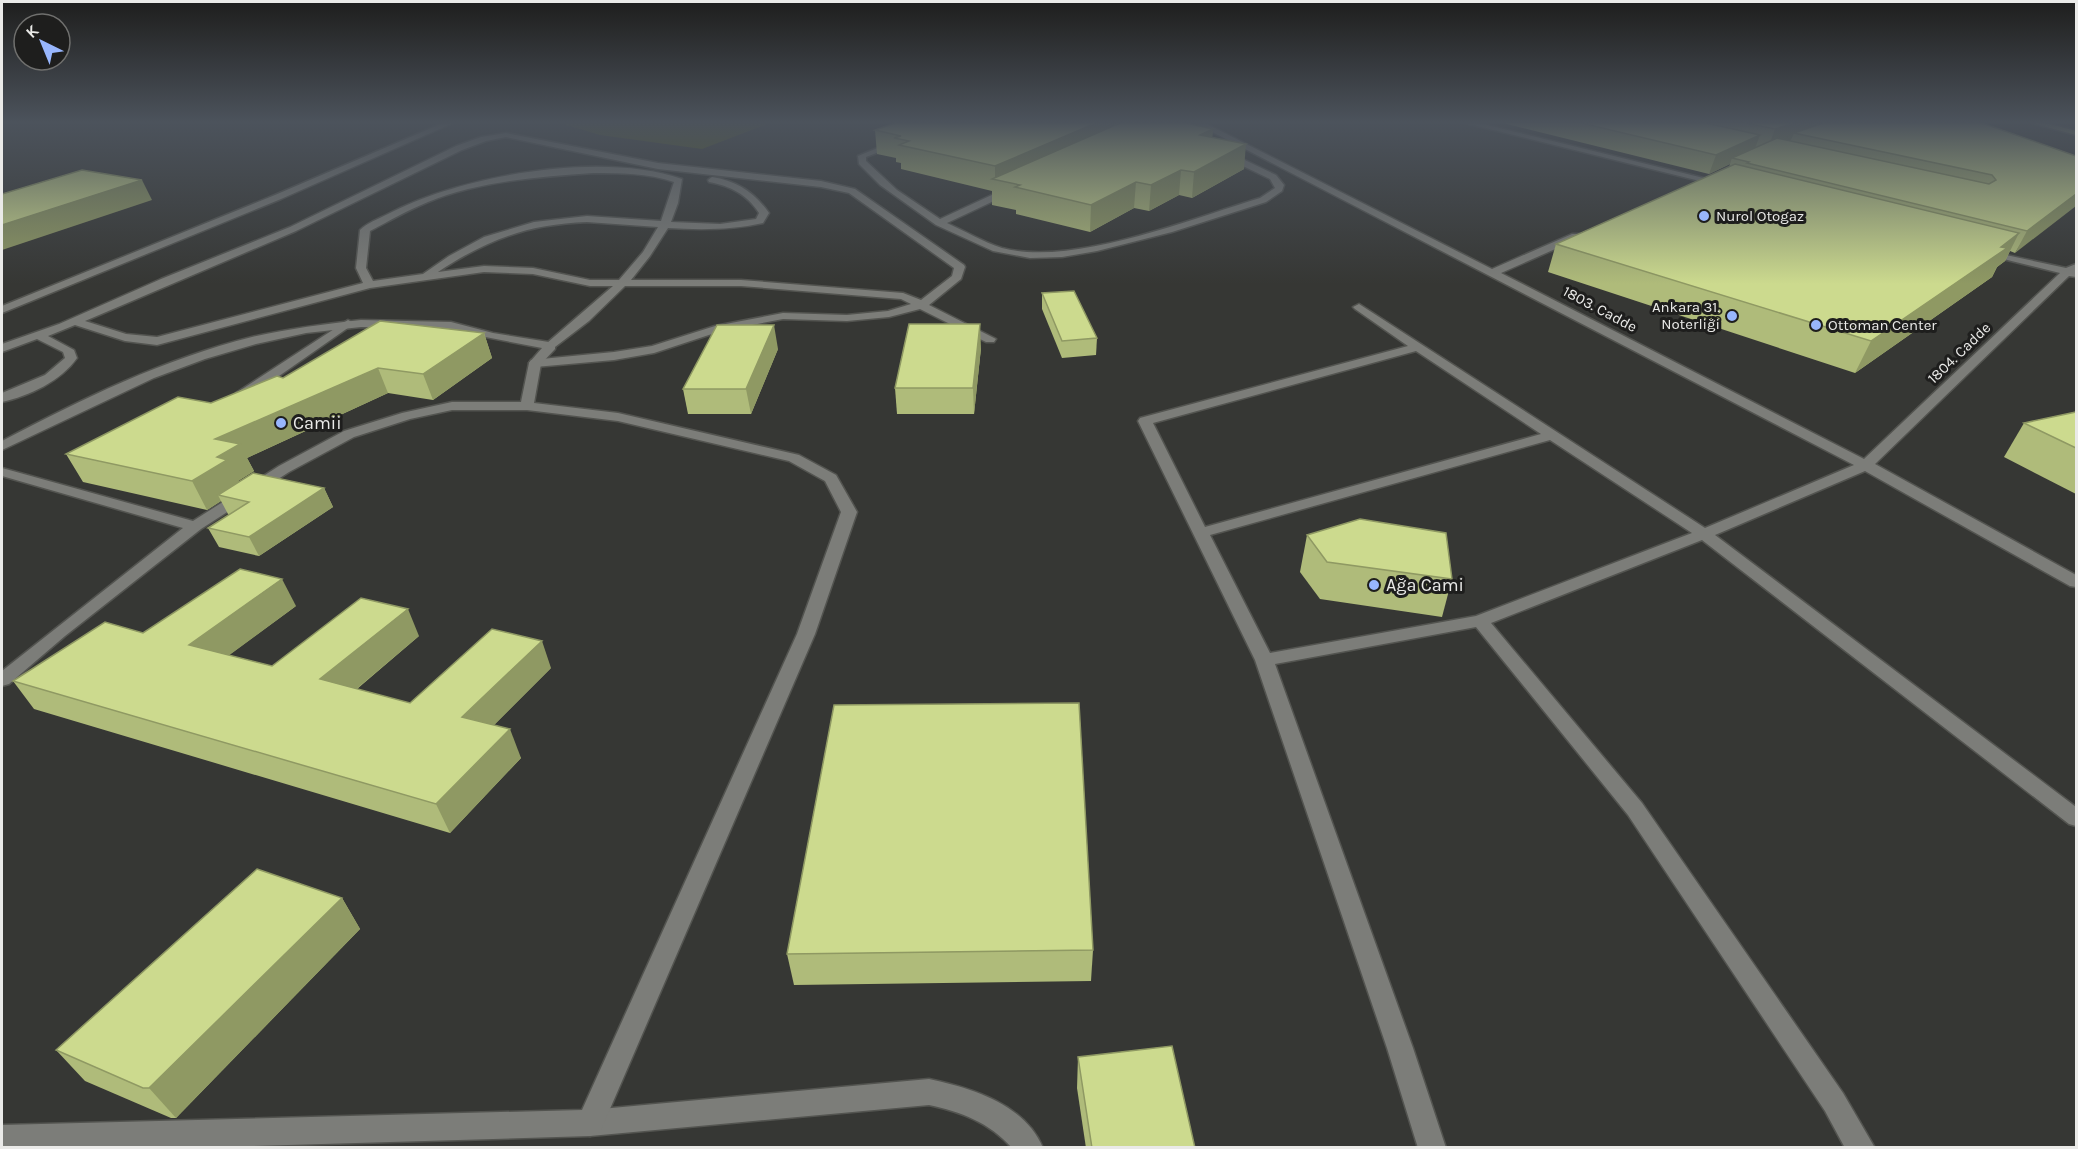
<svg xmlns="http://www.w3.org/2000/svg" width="2078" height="1149" font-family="Karla,sans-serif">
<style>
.green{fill:#565e1d}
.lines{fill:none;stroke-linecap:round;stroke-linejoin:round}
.service-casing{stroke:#535450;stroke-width:3}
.minor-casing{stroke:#535450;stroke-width:3}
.primary-casing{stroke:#535450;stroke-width:3}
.service{fill:#7c7d79;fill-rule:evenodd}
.minor{fill:#7c7d79;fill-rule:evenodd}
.primary{fill:#8f966a;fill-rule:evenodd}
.wall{fill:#afbb7a}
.shaded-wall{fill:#8f9963}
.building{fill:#ccda8e;stroke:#8f9963;stroke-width:1.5}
.poi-dot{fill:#98b6fd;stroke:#1e1e1d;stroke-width:2}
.labels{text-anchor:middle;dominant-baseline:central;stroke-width:6;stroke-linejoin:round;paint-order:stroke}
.far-poi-label{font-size:15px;fill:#eaeae8;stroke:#1e1e1d;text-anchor:start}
.far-street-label{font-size:15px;fill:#eaeae8;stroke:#1e1e1d}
.poi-label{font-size:18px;fill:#eaeae8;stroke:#1e1e1d;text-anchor:start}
</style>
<rect width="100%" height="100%" fill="#363734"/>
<path class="green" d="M560 123H770L702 149 600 135Z"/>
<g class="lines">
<defs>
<g id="service">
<path d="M506 133 658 163 821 181 855 189 964 265 965 267 961 279 929 305 996 339 994 342H986L920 309 889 317 847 321 783 319 721 331 654 353 614 360 535 367 529 363 531 360 614 352 652 346 715 326 783 313 847 315 888 311 911 304 901 299 741 286H625L589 321 551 350 545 346 547 343 613 286H590L533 274 484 272 370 288 157 345 125 341 75 325 48 336 74 350 77 358C61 381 29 396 2 402V393L45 375 65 358 63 352 37 339 2 352V344L59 324 161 279 290 227 456 146 481 137ZM506 137 658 169 821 187 849 193 954 268 952 276 921 300 903 293 741 280H631L650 256 668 228C700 230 732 230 763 223L769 213C754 192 737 181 712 177L708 180 709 182C730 186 747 194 759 213L756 219 720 224 671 222 678 203 682 179C602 151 462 175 388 214 378 219 367 223 360 230L356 268 363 283 157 337 126 334 85 321 296 231 462 150 486 141ZM593 173C621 173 647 173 674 182L661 221 587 216 534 222 484 237 449 256 423 274 373 281 366 268 370 231C389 221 408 210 428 202 479 181 538 177 593 173ZM587 222 658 227 643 252 619 280H590L533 268 484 266 438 272C486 240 528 224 587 222Z"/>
<path d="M897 140 901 142 900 144 866 157V161L897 190 940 219 1009 187H1015V191L947 223C965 231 983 242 1002 248 1072 267 1190 219 1260 198L1275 188 1270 179 1222 156V152H1228L1276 175 1284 185 1282 191 1266 202 1172 232 1097 251 1062 257 1030 258 993 251 936 225 880 185 859 164 858 156Z"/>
<path d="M348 320 354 323 352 325 246 399H236L234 396 236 393Z"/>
<path d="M929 1079C971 1088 1025 1104 1043 1148H1012C989 1122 961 1112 929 1105L590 1136 580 1132 576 1123 580 1114 590 1110Z"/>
</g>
<g id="minor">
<path d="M443 123H453L281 199 2 313V306L275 195Z"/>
<path d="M1195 123H1205L1492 269 1572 234H1580V238L1501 273 1864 459 2060 273 1983 254V250L2066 268 2076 264V277L2069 276 1875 464 2076 575V587L2070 586 1865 471 1715 535 2076 807V826L2069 824 1702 540 1491 623 1642 803 1843 1093 1875 1148H1845L1825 1111 1628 815 1476 627 1275 664 1413 1048 1446 1148H1418L1387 1048 1255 660 1138 421 1140 418 1408 346 1355 309 1353 307 1359 304 1705 528 1854 465ZM1416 351 1541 434 1205 527 1153 423ZM1550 440 1692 533 1476 616 1270 653 1210 535Z"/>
<path d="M1465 123H1479L1728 184 1724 187Z"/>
<path d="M361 320 451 322 493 333 555 343V349L541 364 534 403 618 413 799 455 836 475 857 512 815 634 600 1132 590 1136 189 1148H2V1125L582 1110 797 634 841 512 825 481 789 461 618 421 527 410H452L410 419 354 437 289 472 201 529 65 636 9 684 2 686V671L183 528 2 476V468L193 521 279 466 344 431 402 413 452 402H521L529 363 542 348 439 328 361 327 306 333 256 344 205 359 154 378 2 450V441C82 399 164 359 252 337 288 329 324 324 361 320Z"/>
</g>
<path id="primary" d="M2032 123H2045L2076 131V135Z"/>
</defs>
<use href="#service" class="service-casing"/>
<use href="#minor" class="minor-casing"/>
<use href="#primary" class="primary-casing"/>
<use href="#service" class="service"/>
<use href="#minor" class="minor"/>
<use href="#primary" class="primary"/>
</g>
<g class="wall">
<path d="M1503 123H1982L2076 156 2015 253 2010 251 2005 261 1997 267 1992 277 1855 373 1548 272 1556 244 1729 167 1730 164 1709 174Z"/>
<path d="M1213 129 1212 137 1244 169 1192 198 1179 195 1149 211 1134 208 1090 232 1016 214V210L992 205V191L901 169V163L896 162V158L877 154 875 130Z"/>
<path d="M1042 293 1097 338 1096 355 1062 358 1042 309Z"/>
<path d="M484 333 492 358 433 400 388 393 247 458 254 471 238 481 239 482 324 488 333 507 259 556 219 547 208 528 229 515 228 514 221 501 207 510 83 482 66 454 211 403Z"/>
<path d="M981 348 974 414H897L895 388Z"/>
<path d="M778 349 751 414H688L683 389Z"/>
<path d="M2076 412V494L2004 457 2024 423Z"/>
<path d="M1307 535 1452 579 1442 617 1320 599 1300 572Z"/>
<path d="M296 606 229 655 272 666 419 636 357 689 410 703 551 668 494 725 521 758 450 833 34 709 13 681 143 633Z"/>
<path d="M342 898 360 929 176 1118H171L85 1081 56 1050Z"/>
<path d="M1093 950 1091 981 794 985 787 954Z"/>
<path d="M1078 1057 1195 1148H1086L1077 1088Z"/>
</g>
<g class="shaded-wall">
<path d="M1096 123H1135L995 180V166Z"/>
<path d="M1794 123H1824L1794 133 1791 140 1768 148 1775 129Z"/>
<path d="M1213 129 1211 152 1200 135Z"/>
<path d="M1760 135 1753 154 1732 158 1730 164 1709 174 1716 155Z"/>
<path d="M1246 144 1244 169 1192 198 1194 172Z"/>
<path d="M1181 170 1179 195 1149 211 1151 185Z"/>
<path d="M142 180 152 200 2 250V225Z"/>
<path d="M1136 182 1134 208 1090 232 1091 205Z"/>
<path d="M2076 194V206L2015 253 2027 231Z"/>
<path d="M2019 233 2005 261 1997 267 1992 277 1855 373 1871 341Z"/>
<path d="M980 324 981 348 974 414 973 388Z"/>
<path d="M774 325 778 349 751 414 746 389Z"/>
<path d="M484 333 492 358 433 400 423 374Z"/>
<path d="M378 368 388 393 247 458 254 471 238 481 241 488 218 495 221 501 207 510 192 481 217 457 215 439Z"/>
<path d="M324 488 333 507 259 556 249 537Z"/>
<path d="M282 579 296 606 205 673 189 645Z"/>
<path d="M408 609 419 636 335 707 320 679Z"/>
<path d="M542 641 551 668 474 745 462 717Z"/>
<path d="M510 729 521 758 450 833 436 804Z"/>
<path d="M342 898 360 929 176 1118 149 1088Z"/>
</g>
<g class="building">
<path d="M895 123H1096L995 166 899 145 909 141 894 138 901 136 875 130Z"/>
<path d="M1120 123H1186L1213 129 1200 135 1246 144 1194 172 1181 170 1151 185 1136 182 1091 205 1015 187 1020 185 992 179Z"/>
<path d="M1581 123H1706L1760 135 1716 155Z"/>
<path d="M1745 123H1794L1775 129Z"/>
<path d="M1823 123H1982L2076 156V194L2027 231 1747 163 1749 162 1732 158 1777 138 1989 184 1996 180 1992 175 1794 133Z"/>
<path d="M1735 164 2019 233 2001 247 2007 248 1871 341 1556 244Z"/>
<path d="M82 170 142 180 2 225V194Z"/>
<path d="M1074 291 1097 338 1062 341 1042 293Z"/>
<path d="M380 321 484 333 423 374 378 368 215 439 240 444 217 457 227 460 192 481 66 454 178 397 211 403 277 376 283 378Z"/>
<path d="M909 324H980L973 388H895Z"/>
<path d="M717 325H774L746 389H683Z"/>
<path d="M2076 412V448L2024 423Z"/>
<path d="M253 473 324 488 249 537 208 528 249 502 218 495Z"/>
<path d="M1360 519 1446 533 1452 579 1327 562 1307 535Z"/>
<path d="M240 569 282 579 189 645 272 666 361 598 408 609 320 679 410 703 492 629 542 641 462 717 510 729 436 804 13 681 105 622 143 633Z"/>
<path d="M1079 703 1093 950 787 954 834 705Z"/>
<path d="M257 869 342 898 149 1088H143L56 1050Z"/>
<path d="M1172 1046 1195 1148H1092L1078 1057Z"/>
</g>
<linearGradient id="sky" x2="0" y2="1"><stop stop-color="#1e1e1d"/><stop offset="0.43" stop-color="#4c535c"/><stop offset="1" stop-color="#4c535c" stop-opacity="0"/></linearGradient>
<rect width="2078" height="284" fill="url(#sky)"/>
<g class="poi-dot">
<circle cx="1704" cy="216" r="6"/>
<circle cx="1732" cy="316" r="6"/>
<circle cx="1816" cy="325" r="6"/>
<circle cx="281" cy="423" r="6"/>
<circle cx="1374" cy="585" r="6"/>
</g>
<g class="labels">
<g class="far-poi-label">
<text x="1716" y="216">Nurol Otogaz</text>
<text x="1720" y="307" text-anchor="end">Ankara 31.<tspan x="1720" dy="17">Noterliği</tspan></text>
<text x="1828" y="325">Ottoman Center</text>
</g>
<g class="far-street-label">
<text transform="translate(1600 309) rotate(28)">1803. Cadde</text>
<text transform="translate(1959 353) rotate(-44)">1804. Cadde</text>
</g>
<g class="poi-label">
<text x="293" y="423">Camii</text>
<text x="1386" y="585">Ağa Cami</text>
</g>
</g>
<rect width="2078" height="1149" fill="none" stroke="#eaeae8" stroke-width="6"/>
<g transform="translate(42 42) rotate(317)"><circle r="28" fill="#1e1e1d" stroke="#70706e" stroke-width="1.5"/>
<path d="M0-4.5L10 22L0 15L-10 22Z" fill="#98b6fd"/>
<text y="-9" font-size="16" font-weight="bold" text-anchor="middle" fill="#eaeae8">K</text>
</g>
</svg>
